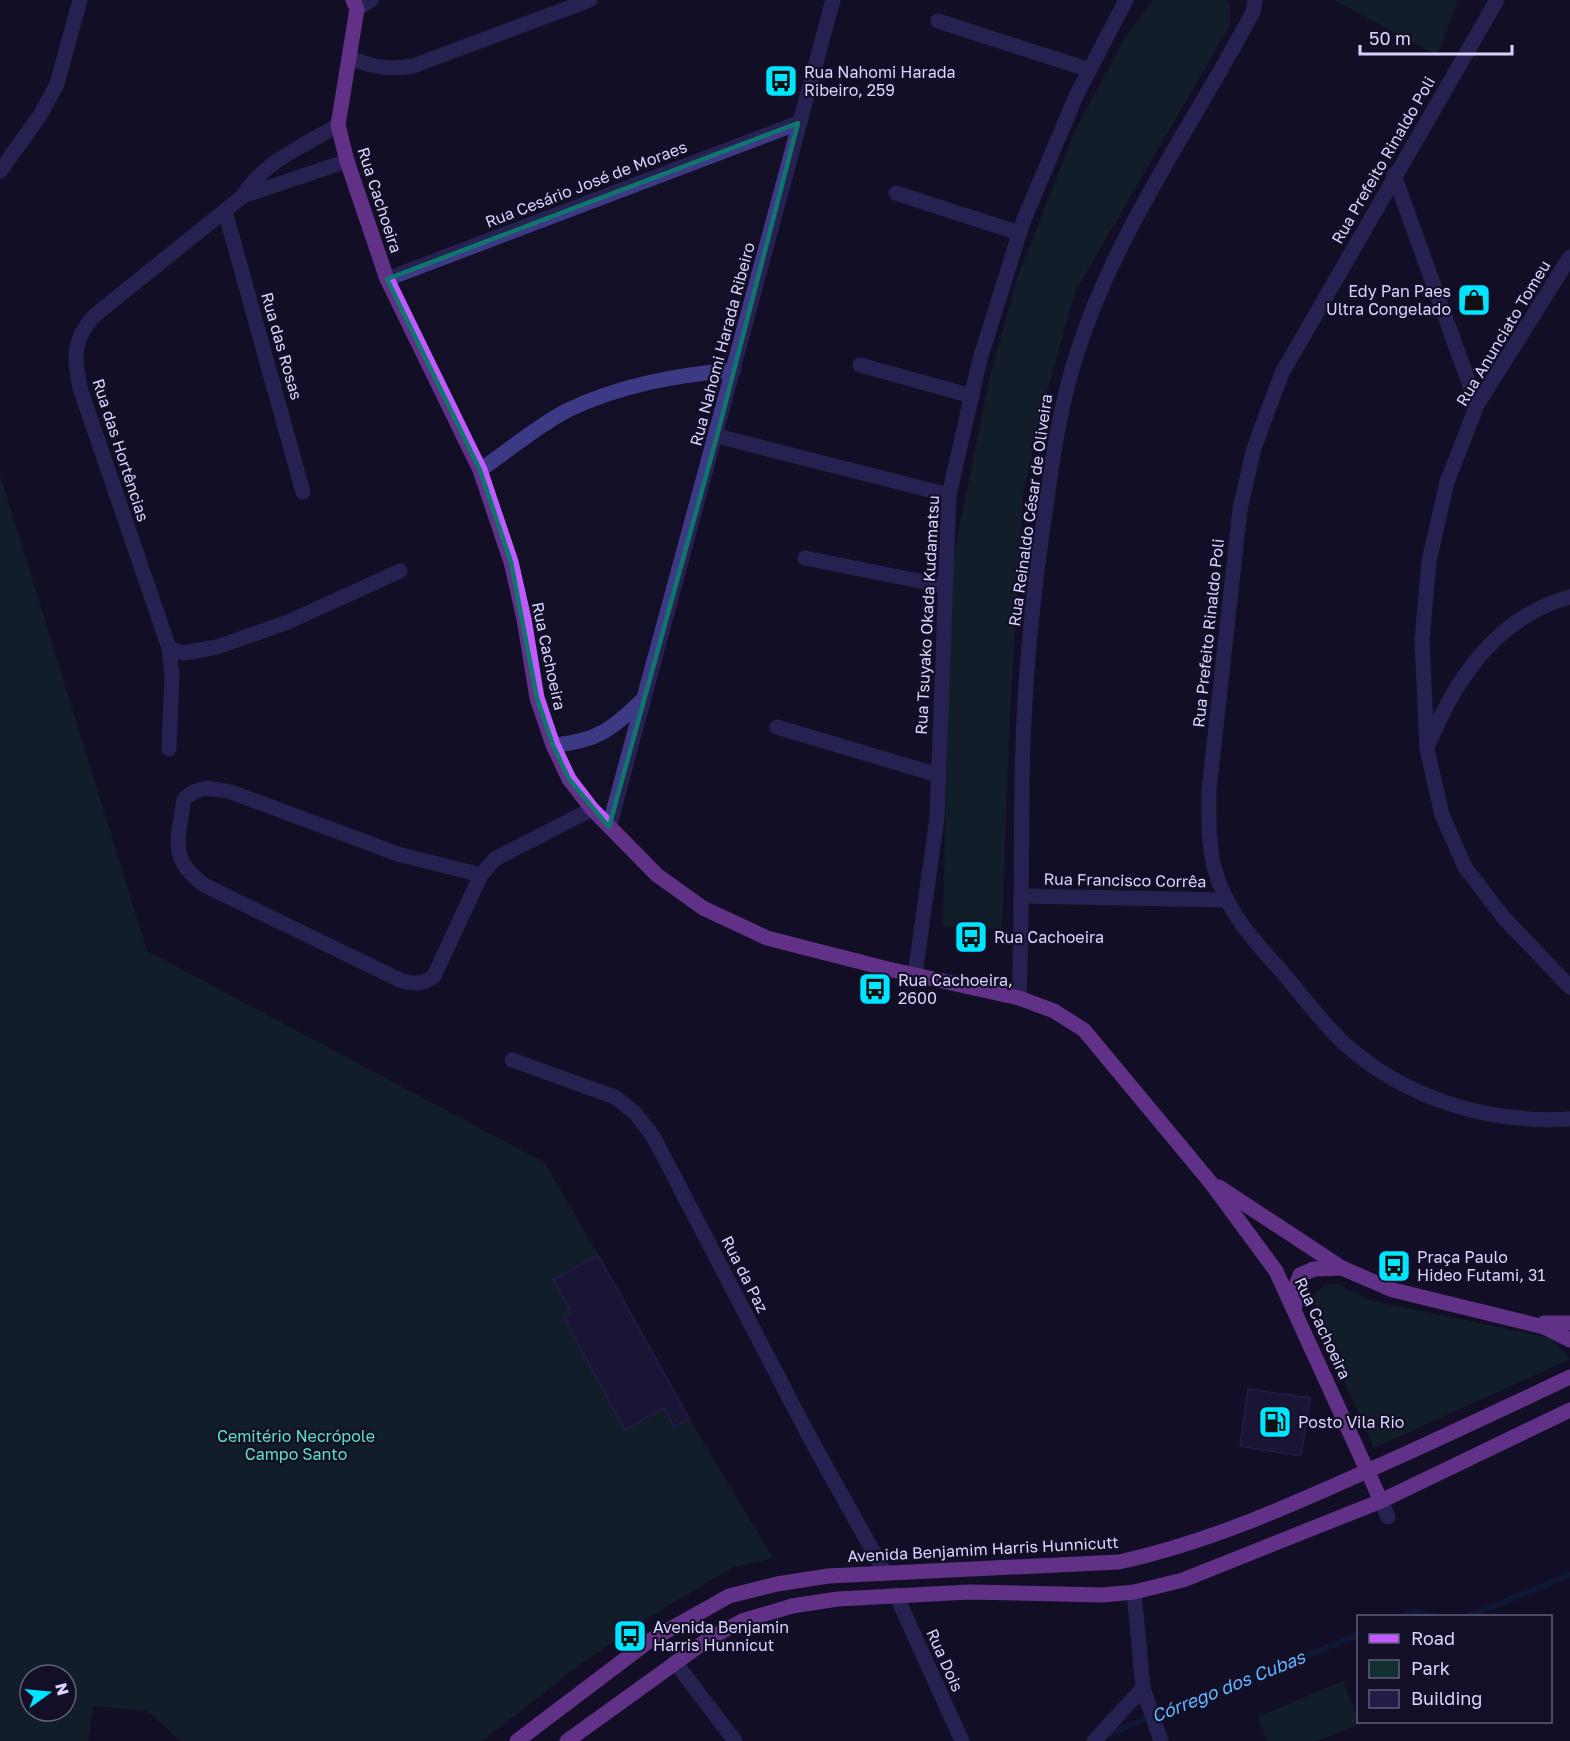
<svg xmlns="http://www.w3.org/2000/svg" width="1570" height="1741" font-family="'Golos Text',sans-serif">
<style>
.green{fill:#12302f;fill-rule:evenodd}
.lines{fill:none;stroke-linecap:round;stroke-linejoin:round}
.stream{stroke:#0c2248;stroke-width:6}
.building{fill:#241b47;stroke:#3b2d73;stroke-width:1.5}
.minor{stroke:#3d3a85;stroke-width:15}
.major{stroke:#c25bff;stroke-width:15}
.marked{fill:none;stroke:#0f766e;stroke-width:4.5;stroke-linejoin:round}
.labels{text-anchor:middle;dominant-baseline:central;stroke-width:4.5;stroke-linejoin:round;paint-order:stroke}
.poi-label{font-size:16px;fill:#d9d4ff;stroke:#130f26;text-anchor:start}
.street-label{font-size:16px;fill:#d9d4ff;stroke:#130f26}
.park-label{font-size:16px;fill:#5fe0c0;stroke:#130f26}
.water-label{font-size:18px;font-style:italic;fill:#62b6ff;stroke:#130f26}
</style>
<rect width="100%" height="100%" fill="#130f26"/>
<g class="green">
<path d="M1153 0H1225L1230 5V25L1075 292 1045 399 1023 494 1009 731 1002 930 943 926 951 568 990 376 1018 276 1075 131 1124 39Z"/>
<path d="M1335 0H1458L1437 56Z"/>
<path d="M0 475 147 951 545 1163 598 1255 554 1280 572 1313 564 1318 625 1429 664 1408 674 1426 689 1418 773 1558 731 1568 649 1617 574 1669 482 1741H180L148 1711 93 1706 88 1741H0ZM30 1675H66V1711H30Z"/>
<path d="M1338 1284 1368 1300 1550 1338 1570 1359 1374 1448 1318 1321 1313 1297 1324 1285Z"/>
<path d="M1343 1681 1360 1724 1316 1741H1267L1258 1717Z"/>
</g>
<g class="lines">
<g class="stream">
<path d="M1403 1616 1416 1611 1433 1616"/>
<path d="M1469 1616 1570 1575"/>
<path d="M1106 1735 1358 1635"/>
</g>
</g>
<g class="building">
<path d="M598 1255 689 1418 674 1427 664 1408 625 1430 564 1318 572 1313 553 1280Z"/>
<path d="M1248 1389 1310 1398 1301 1456 1240 1446Z"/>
</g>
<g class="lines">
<g class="minor">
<path d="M1497 0 1282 373 1254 448 1240 509 1209 790C1209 815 1208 842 1214 867 1225 910 1254 941 1283 973 1303 997 1323 1024 1346 1045 1407 1099 1489 1124 1570 1119"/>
<path d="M357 9 371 0"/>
<path d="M938 21 1090 70"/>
<path d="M350 58C372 67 389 70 413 66L590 0"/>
<path d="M0 171 39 117 57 84 80 0"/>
<path d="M1394 175 1477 405"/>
<path d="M896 193 1019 233"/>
<path d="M243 196 347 161"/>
<path d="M225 211 303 492"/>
<path d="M1570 257 1477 405 1447 482 1429 561 1422 640 1427 749 1442 815 1465 867 1503 917 1570 987"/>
<path d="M387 279 798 123"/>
<path d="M860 365 972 396"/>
<path d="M717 436 949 495"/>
<path d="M480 470C508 451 537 426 568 410 620 385 677 375 734 370"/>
<path d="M805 558 944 586"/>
<path d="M169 648 183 653 217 647 288 622 400 571"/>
<path d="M777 727 938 775"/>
<path d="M1429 743C1456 677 1498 616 1570 597"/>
<path d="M553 745C596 742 613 729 643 699"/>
<path d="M169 749 172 677 169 648 80 388C74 356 72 341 94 316L243 196C262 162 306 145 338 125"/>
<path d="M609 827 833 0"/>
<path d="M481 875 398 854 231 792C211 788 200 785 184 799 178 839 168 860 206 886L402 981C416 984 423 985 434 976L481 875 495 859 592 809"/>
<path d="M1023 896 1226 900"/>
<path d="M915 974 937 818 949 495 980 359 1023 222 1076 96 1126 0"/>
<path d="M1019 998C1022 927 1021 856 1022 785 1023 691 1032 598 1046 506 1053 454 1061 403 1077 353 1116 231 1193 125 1253 12L1255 0"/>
<path d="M512 1060 615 1097 635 1113 653 1136 810 1438 884 1571"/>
<path d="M1381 1501 1388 1517"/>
<path d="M1134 1592 1143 1688 1161 1741"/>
<path d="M896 1595 962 1741"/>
<path d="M675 1662 735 1741"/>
<path d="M1094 1741 1143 1688"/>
</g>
<g class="major">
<path d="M353 0 357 9 338 125 347 161 387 279 480 470 511 562 524 619 537 698 553 745 569 779 592 809 657 875 703 908 767 938 888 969 1019 998 1054 1011 1084 1030 1211 1183 1276 1271 1381 1501"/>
<path d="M1219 1187 1342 1268 1393 1290 1544 1327 1570 1340"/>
<path d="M1295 1306V1288L1300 1275 1314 1269 1342 1268"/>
<path d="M1544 1323H1570"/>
<path d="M517 1741 649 1641 729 1596 777 1584 828 1576 1119 1562C1220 1540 1311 1496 1405 1454 1460 1429 1515 1403 1570 1377"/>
<path d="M567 1741 710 1638 742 1621 792 1606 838 1599 969 1592 1103 1595 1134 1592 1183 1580 1381 1501 1570 1410"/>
</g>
</g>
<path d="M0 0H1570V1741H0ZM798 123 717 436 609 827 569 779 553 745 537 698 511 562 480 470 387 279Z" fill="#130f26" fill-opacity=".55" fill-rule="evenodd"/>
<path class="marked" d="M798 123 717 436 609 827 569 779 553 745 537 698 511 562 480 470 387 279Z"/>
<defs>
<symbol id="bus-square" viewBox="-11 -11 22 22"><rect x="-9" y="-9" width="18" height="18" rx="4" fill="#00e5ff" stroke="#130f26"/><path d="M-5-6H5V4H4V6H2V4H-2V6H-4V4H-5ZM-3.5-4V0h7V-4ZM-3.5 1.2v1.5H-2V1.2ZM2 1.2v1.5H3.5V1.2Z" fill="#111"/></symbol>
<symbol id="shop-square" viewBox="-11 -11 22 22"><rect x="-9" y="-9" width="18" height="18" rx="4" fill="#00e5ff" stroke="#130f26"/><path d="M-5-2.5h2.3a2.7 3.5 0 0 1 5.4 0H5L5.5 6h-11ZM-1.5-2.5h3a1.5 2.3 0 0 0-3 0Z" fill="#111"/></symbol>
<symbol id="fuel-square" viewBox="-11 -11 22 22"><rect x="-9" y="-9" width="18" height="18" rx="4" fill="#00e5ff" stroke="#130f26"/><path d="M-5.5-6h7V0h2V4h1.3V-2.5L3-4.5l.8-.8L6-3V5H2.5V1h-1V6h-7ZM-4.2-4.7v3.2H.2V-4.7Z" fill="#111"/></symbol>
</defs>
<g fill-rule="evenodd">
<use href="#bus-square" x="762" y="62" width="38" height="38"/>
<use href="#shop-square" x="1455" y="281" width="38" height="38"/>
<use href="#bus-square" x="952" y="918" width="38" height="38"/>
<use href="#bus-square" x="856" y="970" width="38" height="38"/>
<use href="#bus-square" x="1375" y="1247" width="38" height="38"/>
<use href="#fuel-square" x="1256" y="1403" width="38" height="38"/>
<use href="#bus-square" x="611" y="1617" width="38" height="38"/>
</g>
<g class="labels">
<g class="poi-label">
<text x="804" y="72">Rua Nahomi Harada<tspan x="804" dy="18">Ribeiro, 259</tspan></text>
<text x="1451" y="291" text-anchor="end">Edy Pan Paes<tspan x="1451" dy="18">Ultra Congelado</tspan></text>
<text x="994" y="937">Rua Cachoeira</text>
<text x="898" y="980">Rua Cachoeira,<tspan x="898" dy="18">2600</tspan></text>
<text x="1417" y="1257">Praça Paulo<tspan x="1417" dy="18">Hideo Futami, 31</tspan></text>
<text x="1298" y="1422">Posto Vila Rio</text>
<text x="653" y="1627">Avenida Benjamin<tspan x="653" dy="18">Harris Hunnicut</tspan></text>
</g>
<g class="street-label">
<text transform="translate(1383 160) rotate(-60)">Rua Prefeito Rinaldo Poli</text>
<text transform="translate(586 184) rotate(-21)">Rua Cesário José de Moraes</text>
<text transform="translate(380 200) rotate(72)">Rua Cachoeira</text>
<text transform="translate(1503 333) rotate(-59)">Rua Anunciato Tomeu</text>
<text transform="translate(722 344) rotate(-75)">Rua Nahomi Harada Ribeiro</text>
<text transform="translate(282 346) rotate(74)">Rua das Rosas</text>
<text transform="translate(121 450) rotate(72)">Rua das Hortências</text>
<text transform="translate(1030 510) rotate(-82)">Rua Reinaldo César de Oliveira</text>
<text transform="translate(927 615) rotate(-87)">Rua Tsuyako Okada Kudamatsu</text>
<text transform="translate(1208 633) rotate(-84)">Rua Prefeito Rinaldo Poli</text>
<text transform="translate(549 656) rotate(78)">Rua Cachoeira</text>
<text transform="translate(1125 880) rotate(1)">Rua Francisco Corrêa</text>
<text transform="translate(745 1274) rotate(63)">Rua da Paz</text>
<text transform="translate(1323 1328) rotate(65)">Rua Cachoeira</text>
<text transform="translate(983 1549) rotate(-3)">Avenida Benjamim Harris Hunnicutt</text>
<text transform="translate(945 1660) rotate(66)">Rua Dois</text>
</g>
<g class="park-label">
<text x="296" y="1436">Cemitério Necrópole<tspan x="296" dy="18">Campo Santo</tspan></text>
</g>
<g class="water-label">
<text transform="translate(1228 1686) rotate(-22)">Córrego dos Cubas</text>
</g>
</g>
<rect x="1357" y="1615" width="195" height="108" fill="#130f26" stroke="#625e7d" stroke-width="1.5"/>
<rect x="1369" y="1634" width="30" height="9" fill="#c25bff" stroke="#625e7d" stroke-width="1.5"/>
<text x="1411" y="1645" font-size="18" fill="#d9d4ff">Road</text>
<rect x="1369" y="1660" width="30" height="18" fill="#12302f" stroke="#625e7d" stroke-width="1.5"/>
<text x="1411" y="1675" font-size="18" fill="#d9d4ff">Park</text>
<rect x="1369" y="1690" width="30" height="18" fill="#241b47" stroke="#625e7d" stroke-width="1.5"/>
<text x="1411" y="1705" font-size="18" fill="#d9d4ff">Building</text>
<g transform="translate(48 1693) rotate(75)"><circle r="28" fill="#130f26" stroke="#625e7d" stroke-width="1.5"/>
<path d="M0-4.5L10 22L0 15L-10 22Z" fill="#00e5ff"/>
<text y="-9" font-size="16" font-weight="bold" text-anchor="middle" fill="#d9d4ff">N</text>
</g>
<path d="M1360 45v9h152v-9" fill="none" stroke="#d9d4ff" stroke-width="3"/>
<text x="1369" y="45" font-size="18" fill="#d9d4ff" stroke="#130f26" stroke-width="4.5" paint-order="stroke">50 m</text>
</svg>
